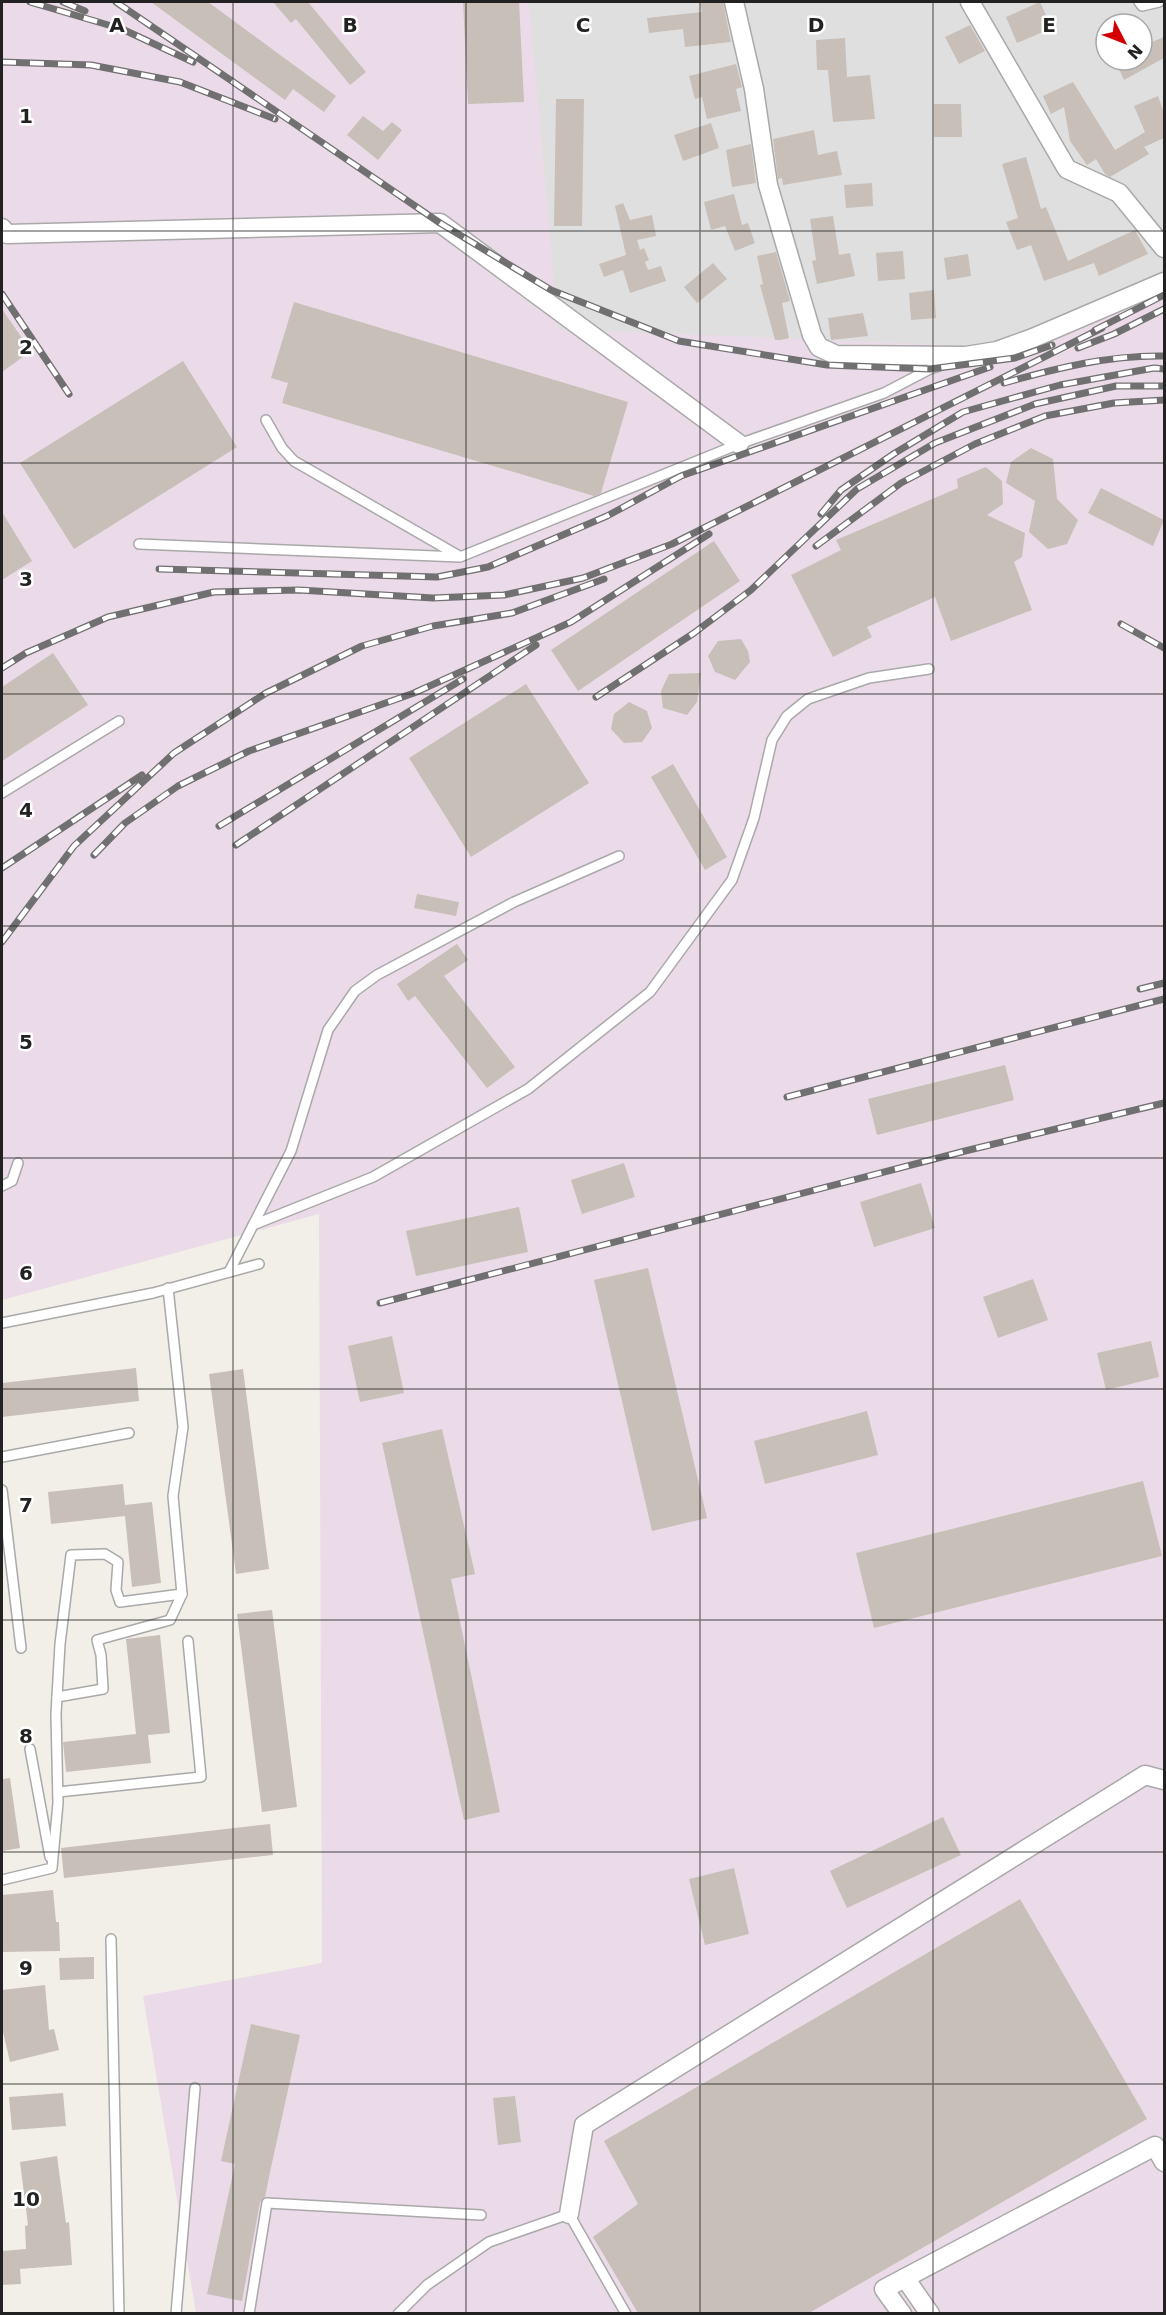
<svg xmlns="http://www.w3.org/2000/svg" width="1166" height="2315" font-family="'DejaVu Sans',sans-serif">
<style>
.residential{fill:#e0dfdf;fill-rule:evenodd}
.industrial{fill:#ebdbe8}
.building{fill:#c7bfb8}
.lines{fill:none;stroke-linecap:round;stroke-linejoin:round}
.service-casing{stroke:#a9a9a9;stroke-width:12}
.minor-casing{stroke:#a9a9a9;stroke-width:21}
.service{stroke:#fff;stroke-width:9}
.minor{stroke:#fff;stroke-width:18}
.rail-casing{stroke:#707070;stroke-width:7}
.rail{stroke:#fff;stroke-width:4.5;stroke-dasharray:14;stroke-linecap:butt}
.grid{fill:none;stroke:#222;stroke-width:1.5;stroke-opacity:0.55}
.grid-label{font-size:20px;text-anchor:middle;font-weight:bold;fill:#222;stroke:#fff;stroke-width:5;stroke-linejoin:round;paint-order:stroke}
</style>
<rect width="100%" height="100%" fill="#f2efe9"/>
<path class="residential" d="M23 2H1164V333L690 446ZM1106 24H1142V60H1106Z"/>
<path class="industrial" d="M2 2H529L558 329 995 347 1164 283V2313H196L143 1996 322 1963 319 1214 2 1300Z"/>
<g class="building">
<path d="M151 2H208L336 96 324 112 293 89 285 100Z"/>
<path d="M273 2H308L366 72 350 85 296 19 291 23Z"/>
<path d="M463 2H519L524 102 468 104Z"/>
<path d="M700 2H723L731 42 685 47 683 29 649 33 647 18 702 12Z"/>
<path d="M1040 2 1052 28 1017 43 1006 17Z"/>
<path d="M970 25 985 51 959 64 945 37Z"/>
<path d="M1164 37V58L1124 80 1115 60H1142V46Z"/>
<path d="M845 38 847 77 870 75 875 119 833 122 828 70H817L816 40Z"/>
<path d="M736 64 742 87 736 89 741 111 707 119 702 97 695 99 689 76Z"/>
<path d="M1073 82 1115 150 1145 132 1134 106 1158 96 1164 113V138L1144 147 1149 154 1110 177 1105 174 1096 159 1087 165 1070 141 1064 107 1051 114 1043 96Z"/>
<path d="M556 99H584L582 226H554Z"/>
<path d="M934 104H961L962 137H934Z"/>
<path d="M363 116 383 131 392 122 402 130 378 160 347 135Z"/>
<path d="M711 123 719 148 683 161 674 135Z"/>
<path d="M814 130 818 155 837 151 842 175 783 185 782 178 778 179 773 139Z"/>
<path d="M751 144 756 183 732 187 726 150Z"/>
<path d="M1026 157 1041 209 1046 207 1068 261 1135 230 1148 254 1099 276 1094 263 1044 281 1031 245 1017 250 1006 222 1018 218 1002 164Z"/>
<path d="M872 183 873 206 846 208 844 185Z"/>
<path d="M734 194 742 225 748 223 755 243 735 251 725 226 711 230 704 202Z"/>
<path d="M623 203 630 220 652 215 656 236 637 240 640 250 644 248 649 260 645 262 648 270 661 266 666 281 630 293 623 270 604 277 599 264 626 255 615 206Z"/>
<path d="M833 216 839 255 850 253 855 276 817 284 812 261 816 260 810 219Z"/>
<path d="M903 251 905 279 878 281 876 253Z"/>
<path d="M776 252 790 301 782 303 789 338 781 340H775L760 285 763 284 757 256Z"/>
<path d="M968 254 971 276 947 280 944 258Z"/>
<path d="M713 263 727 279 697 303 684 287Z"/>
<path d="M934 290 936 318 911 320 909 293Z"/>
<path d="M294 302 628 402 601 493 594 496 282 403 288 383 271 378Z"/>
<path d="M2 309 31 351 2 372Z"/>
<path d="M863 313 868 336 831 340 828 318Z"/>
<path d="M183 361 237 447 74 549 20 463Z"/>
<path d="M1031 448 1053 459 1057 499 1078 520 1067 544 1048 549 1029 532 1035 501 1006 483 1011 462Z"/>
<path d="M986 467 1002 481 1003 504 987 515 1025 533 1022 557 1014 562 1032 610 951 641 935 597 867 627 872 637 833 657 791 575 841 550 836 540 958 488 957 479Z"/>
<path d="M1101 488 1164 520 1153 546 1088 513Z"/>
<path d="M2 512 32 561 2 580Z"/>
<path d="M714 541 740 581 578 691 551 650Z"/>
<path d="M741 639 748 651 750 662 735 680 715 672 708 656 718 641Z"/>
<path d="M53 653 88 705 2 761V687Z"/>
<path d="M701 673 697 702 687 715 663 708 661 691 669 674Z"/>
<path d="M526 684 589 783 471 857 409 758Z"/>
<path d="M629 702 647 711 652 728 642 742 624 743 611 729 614 714Z"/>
<path d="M673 764 727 857 705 870 651 777Z"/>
<path d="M417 894 459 902 456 916 414 908Z"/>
<path d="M457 944 468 960 444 976 515 1067 487 1088 415 996 408 1001 397 984Z"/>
<path d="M1005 1065 1014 1100 877 1135 868 1099Z"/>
<path d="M624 1163 635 1197 582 1214 571 1180Z"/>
<path d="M921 1183 935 1228 874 1247 860 1202Z"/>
<path d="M519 1207 528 1252 416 1276 406 1231Z"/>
<path d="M648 1268 707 1518 652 1531 594 1280Z"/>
<path d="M1033 1279 1048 1320 998 1338 983 1297Z"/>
<path d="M392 1336 404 1393 360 1402 348 1346Z"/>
<path d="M1151 1341 1159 1377 1106 1390 1097 1353Z"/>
<path d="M136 1368 139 1401 2 1417V1383Z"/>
<path d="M243 1369 269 1569 236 1574 209 1374Z"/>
<path d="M867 1411 878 1455 765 1484 754 1441Z"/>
<path d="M442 1429 475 1574 451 1579 500 1812 464 1820 382 1443Z"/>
<path d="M1143 1481 1162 1556 874 1628 856 1553Z"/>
<path d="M123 1484 125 1505 152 1502 161 1583 132 1587 125 1516 51 1524 48 1492Z"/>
<path d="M272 1610 297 1807 262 1812 237 1614Z"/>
<path d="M160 1635 170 1733 148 1735 151 1763 66 1772 63 1742 136 1734 126 1639Z"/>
<path d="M10 1778 20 1848 2 1851V1779Z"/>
<path d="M943 1817 961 1855 847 1908 830 1871Z"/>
<path d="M270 1824 273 1855 64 1878 61 1848Z"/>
<path d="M734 1868 749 1934 705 1945 689 1879Z"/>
<path d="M53 1890 56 1922H59L60 1951 2 1952V1895Z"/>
<path d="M1020 1899 1147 2119 809 2313H638L593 2237 638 2204 604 2141Z"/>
<path d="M94 1957V1979L60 1980 59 1958Z"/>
<path d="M45 1985 49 2030 54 2029 59 2050 10 2062 3 2032 2 1990Z"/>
<path d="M251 2024 300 2035 270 2172 265 2197 260 2202 242 2301 207 2294 235 2164 221 2161Z"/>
<path d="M63 2093 66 2126 12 2130 9 2097Z"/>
<path d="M515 2096 521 2142 498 2145 493 2098Z"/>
<path d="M57 2156 66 2223 69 2222 72 2265 20 2269 21 2284 2 2285V2251L26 2249 25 2226 28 2225 20 2162Z"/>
</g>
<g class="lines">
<defs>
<g id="service">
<path d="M1139 2 1142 6 1159 2"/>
<path d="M266 420 282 448 294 461 459 556"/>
<path d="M139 544 460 557 739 444 884 393 930 369 953 361"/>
<path d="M2 793 119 721"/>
<path d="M2 1186 12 1181 18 1163"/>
<path d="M253 1225 373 1177 528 1089 650 992 732 880 754 818 772 740 787 716 808 699 869 678 929 669"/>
<path d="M229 1272 291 1151 328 1030 355 991 377 975 514 902 619 856"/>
<path d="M2 1323 153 1293 259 1264"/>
<path d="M2 1457 129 1433"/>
<path d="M2 1490 21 1648"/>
<path d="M57 1697 103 1689 101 1655 97 1640 170 1620 182 1594"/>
<path d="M30 1749 50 1857"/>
<path d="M58 1792 201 1777 188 1641"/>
<path d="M2 1880 52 1868 58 1803 56 1714 60 1644 71 1555 105 1554 118 1562 116 1590 120 1602 182 1594 173 1496 183 1427 168 1288"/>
<path d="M111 1939 119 2314"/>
<path d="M176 2314 195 2088"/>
<path d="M249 2314 267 2203 481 2215"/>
<path d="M398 2314 427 2285 489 2242 569 2214 626 2314"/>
</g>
<g id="minor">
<path d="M734 2 754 89 768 185 812 335 819 347 836 355 966 356 997 351 1033 338 1164 282"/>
<path d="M970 2 1067 169 1119 193 1164 248"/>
<path d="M2 228 7 234 440 223 739 444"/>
<path d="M569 2214 584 2125 1145 1775 1164 1780"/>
<path d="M905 2278 930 2314"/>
<path d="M902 2314 884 2289 1155 2146 1164 2162"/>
</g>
</defs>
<use href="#service" class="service-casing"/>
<use href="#minor" class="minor-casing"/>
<use href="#service" class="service"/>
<use href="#minor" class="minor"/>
<defs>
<g id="rail">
<path d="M30 2 122 29 193 62"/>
<path d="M63 2 85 11"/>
<path d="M116 2 440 223 551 290 679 341 827 365 930 369 1015 358 1052 345"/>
<path d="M2 62 91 65 180 82 275 119"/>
<path d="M2 294 69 394"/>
<path d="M1095 330 1164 295"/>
<path d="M1078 348 1114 334 1164 309"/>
<path d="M1004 383C1057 368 1109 355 1164 356"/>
<path d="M821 514 841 490 895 453 963 412 1060 385 1154 368 1164 369"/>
<path d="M816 546 901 483 975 444 1045 416 1114 403 1164 400"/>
<path d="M159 569 437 577 488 567 607 516 681 476 990 367"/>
<path d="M1121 624 1164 648"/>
<path d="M2 668 26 653 108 617 214 592 299 590 433 598 504 595 583 578 672 544 1102 328"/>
<path d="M596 697 694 633 751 590 857 489 935 443 1035 404 1116 386H1164"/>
<path d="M219 826 463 679"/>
<path d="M236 845 536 645"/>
<path d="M94 855 125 823 178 786 249 751 414 693 571 622 709 534"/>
<path d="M2 868 142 775"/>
<path d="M2 942 74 846 174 753 266 693 362 646 433 626 512 613 604 579"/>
<path d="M1140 989 1164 983"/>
<path d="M787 1097 1164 999"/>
<path d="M380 1303 965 1151 1164 1103"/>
</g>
</defs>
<use href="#rail" class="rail-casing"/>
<use href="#rail" class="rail"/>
</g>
<path class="grid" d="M233 2V2314M466 2V2314M700 2V2314M933 2V2314M2 231H1164M2 463H1164M2 694H1164M2 926H1164M2 1158H1164M2 1389H1164M2 1620H1164M2 1852H1164M2 2084H1164"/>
<g class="grid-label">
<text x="117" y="32">A</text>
<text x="350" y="32">B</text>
<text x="583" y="32">C</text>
<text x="816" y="32">D</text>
<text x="1049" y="32">E</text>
<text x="26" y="123">1</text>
<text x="26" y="354">2</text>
<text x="26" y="586">3</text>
<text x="26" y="817">4</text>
<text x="26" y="1049">5</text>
<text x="26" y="1280">6</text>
<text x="26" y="1512">7</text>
<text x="26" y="1743">8</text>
<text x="26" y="1975">9</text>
<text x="26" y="2206">10</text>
</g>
<rect width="1166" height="2315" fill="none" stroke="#222222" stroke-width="6"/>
<g transform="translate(1124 42) rotate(132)"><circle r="28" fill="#ffffff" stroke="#a7a7a7" stroke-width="1.5"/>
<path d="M0-4.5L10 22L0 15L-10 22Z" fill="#d40000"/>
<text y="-9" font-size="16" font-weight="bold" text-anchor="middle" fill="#222222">N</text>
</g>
</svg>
